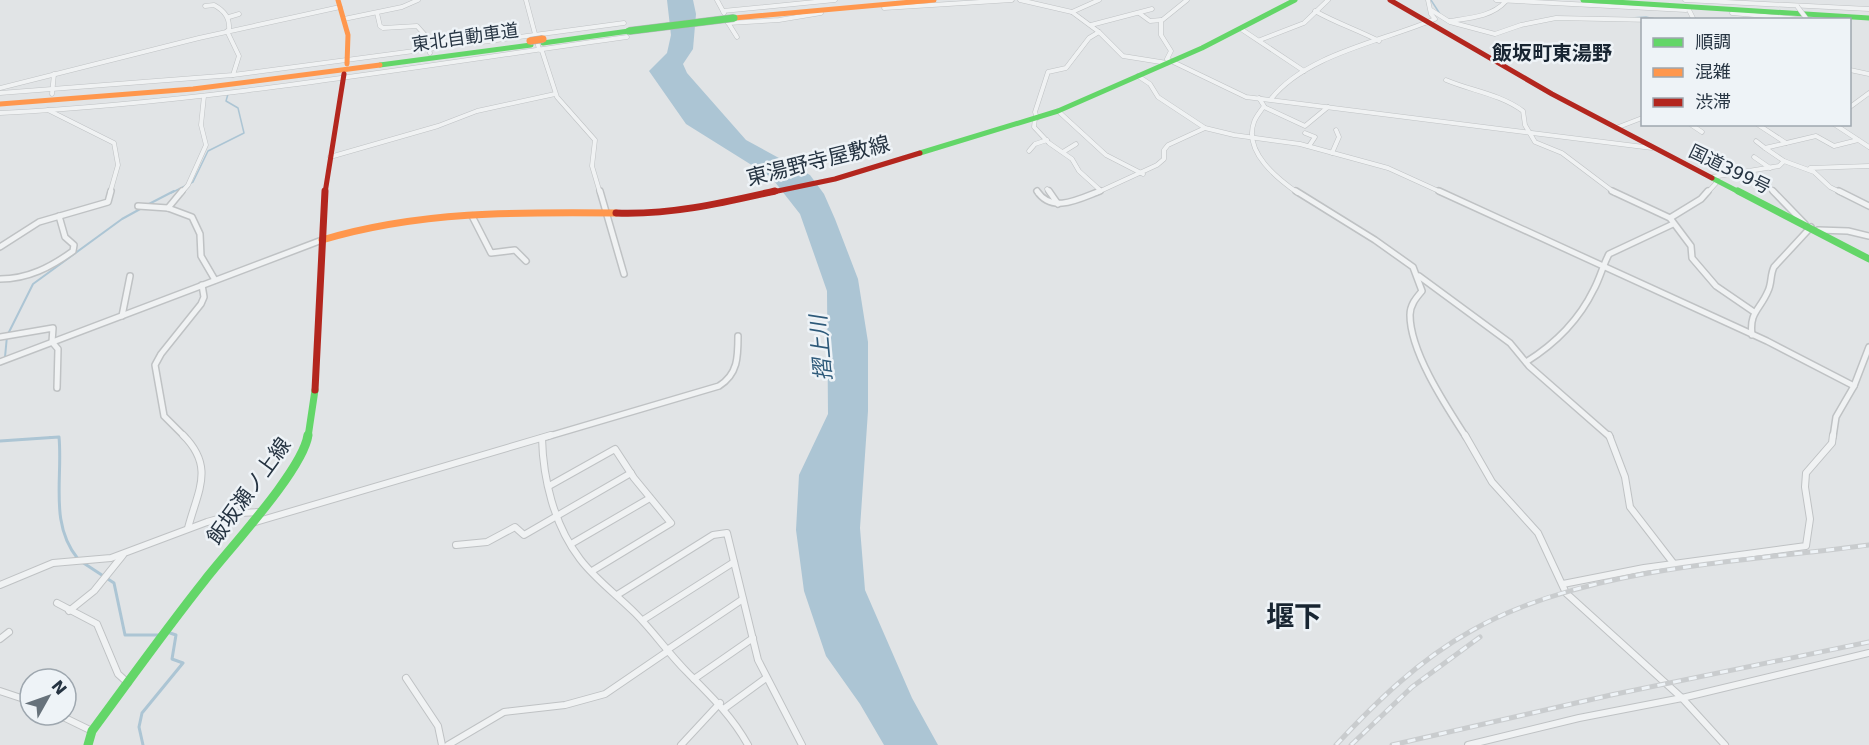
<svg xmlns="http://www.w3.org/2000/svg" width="1869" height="745" font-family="'DejaVu Sans','Noto Sans JP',sans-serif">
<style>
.water{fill:#acc5d4}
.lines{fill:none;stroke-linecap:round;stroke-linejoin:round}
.stream-far2{stroke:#acc5d4;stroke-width:1.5}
.stream-far1{stroke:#acc5d4;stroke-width:2}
.stream{stroke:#acc5d4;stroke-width:3}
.street-far2-casing{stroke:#bfc2c4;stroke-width:5}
.street-far1-casing{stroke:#bfc2c4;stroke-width:8}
.street-casing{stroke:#bfc2c4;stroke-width:8}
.street-far2{stroke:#f0f2f3;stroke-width:4}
.street-far1{stroke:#f0f2f3;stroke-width:5}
.street{stroke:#f0f2f3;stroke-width:6}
.fast-far2{stroke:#63d668;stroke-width:5}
.fast-far1{stroke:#63d668;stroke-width:7}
.fast{stroke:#63d668;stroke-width:9}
.slow-far1{stroke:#ff974d;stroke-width:5}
.slow{stroke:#ff974d;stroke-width:7}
.jam-far1{stroke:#b3261e;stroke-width:5}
.jam{stroke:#b3261e;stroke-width:7}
.rail-casing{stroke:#c9ccce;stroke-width:5}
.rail{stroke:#eef3f7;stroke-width:3;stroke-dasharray:8;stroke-linecap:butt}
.street-bridge-casing{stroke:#bfc2c4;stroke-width:5;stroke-linecap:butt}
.fast-bridge-casing{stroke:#b3b7bb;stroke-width:8;stroke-linecap:butt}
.slow-bridge-casing{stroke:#b3b7bb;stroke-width:8;stroke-linecap:butt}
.street-bridge{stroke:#f0f2f3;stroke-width:4}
.fast-bridge{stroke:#63d668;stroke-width:7}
.slow-bridge{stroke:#ff974d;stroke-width:7}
.labels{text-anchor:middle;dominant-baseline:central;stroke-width:5;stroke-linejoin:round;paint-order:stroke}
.far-street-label{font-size:18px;fill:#263442;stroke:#eef3f7}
.far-quarter-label{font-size:20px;font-weight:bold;fill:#182532;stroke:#eef3f7}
.street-label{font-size:21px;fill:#263442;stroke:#eef3f7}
.water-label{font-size:22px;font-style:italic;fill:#2d5979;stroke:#eef3f7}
.near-quarter-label{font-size:28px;font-weight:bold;fill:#182532;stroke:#eef3f7}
</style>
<rect width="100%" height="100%" fill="#e1e4e6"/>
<path class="water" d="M667 0H693L696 14 693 49 683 64 687 73 746 140 810 175 824 194 835 219 858 279 868 342V411L860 528 865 590 912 698 938 745H884L860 704 826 656 804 591 796 530 799 475 828 414 827 291 800 214 771 177 686 124 649 71 667 53 671 35Z"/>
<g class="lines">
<g class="stream-far2">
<path d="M1431 0 1440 14"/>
<path d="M1631 18 1646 17 1658 20"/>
<path d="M171 193 193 182 208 151 244 133 238 108 226 101 228 94"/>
</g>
<g class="stream-far1">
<path d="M147 205 174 191"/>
<path d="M5 357 7 336 33 284 122 219 142 208"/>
<path d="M50 437H58"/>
</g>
<g class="stream">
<path d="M0 441 59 437C63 478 49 524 78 559"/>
<path d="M82 562 114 583 125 635H158"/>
<path d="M143 745 139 727 142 713 183 663 172 659 176 635 170 633"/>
</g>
<defs>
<g id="street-far2">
<path d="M526 0 539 49 542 51 557 97 595 140 592 166 600 193"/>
<path d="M717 0 724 13"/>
<path d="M1020 0 1072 12 1099 32 1123 56 1167 63"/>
<path d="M1187 0 1161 21V35L1171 51 1167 59 1246 97 1652 148"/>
<path d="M1496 0 1686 10"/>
<path d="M1685 0 1869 9"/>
<path d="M205 6 214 5C225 11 230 18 229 31"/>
<path d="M884 8 1012 0"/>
<path d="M1431 10 1450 22 1495 34 1521 25 1556 18 1653 20"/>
<path d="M1689 10 1694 20"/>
<path d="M723 11 835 0"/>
<path d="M1315 11C1336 23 1358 30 1379 41"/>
<path d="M1072 12 1099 0"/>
<path d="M377 13 380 26 383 28 417 26 425 35 430 53"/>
<path d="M1139 13 1150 21 1161 20"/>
<path d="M1732 13 1811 20"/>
<path d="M229 17 239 14"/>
<path d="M344 19 402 7 418 0"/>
<path d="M727 21 737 37"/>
<path d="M1449 21C1469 18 1492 17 1506 1"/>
<path d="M728 23 779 20 821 13"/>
<path d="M1091 25 1152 9"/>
<path d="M1241 29 1304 71"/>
<path d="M227 31 239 56 233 75"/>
<path d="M1260 40 1304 23 1328 0"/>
<path d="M1850 70 1869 74"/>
<path d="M1138 76 1150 84 1158 97 1205 128 1234 135 1300 144 1388 168 1443 193"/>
<path d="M1446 80C1472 91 1500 94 1523 111L1525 125 1535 142 1562 153 1615 193"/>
<path d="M0 88 199 38 340 7"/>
<path d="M0 93 233 75 624 23"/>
<path d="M52 94 54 74"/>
<path d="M1259 98 1264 106C1261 111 1256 116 1254 122 1243 152 1278 179 1298 193"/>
<path d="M1271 99C1306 54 1384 41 1435 19L1431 14 1428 0"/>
<path d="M1264 107 1305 126 1328 107"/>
<path d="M1850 107 1869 93"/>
<path d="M48 110 114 143 118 165 110 193"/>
<path d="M1058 111 1106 155 1143 174"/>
<path d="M0 113C210 102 419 66 627 37"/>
<path d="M1035 118 1034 127 1049 143 1072 159 1079 171 1100 190"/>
<path d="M1037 118 1035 112 1048 72 1066 68 1089 38 1099 32"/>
<path d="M1690 124 1702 132"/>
<path d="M1757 124 1786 143"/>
<path d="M1834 124 1869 147"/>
<path d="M1616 128 1642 118"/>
<path d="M1305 133 1315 137 1309 146"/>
<path d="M1756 141 1765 148"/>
<path d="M1029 151 1035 144 1047 140"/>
<path d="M1709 151 1743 173"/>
<path d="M1063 152 1076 144"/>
<path d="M1332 153 1339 137 1336 130"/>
<path d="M330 157 438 126 477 111 555 94"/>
<path d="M1754 157 1770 168"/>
<path d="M1784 161 1814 172 1830 187 1842 193"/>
<path d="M1810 168 1869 166"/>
<path d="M1739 174 1770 188 1775 193"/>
<path d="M1712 177 1779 166 1784 161 1765 148 1816 136 1834 146 1858 140"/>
<path d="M1047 189 1050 193"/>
<path d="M1037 191 1038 193"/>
<path d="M181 193 188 185 206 145 201 125 204 96"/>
<path d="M1096 193 1157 165 1164 159V150L1168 145 1205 128"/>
<path d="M1707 193 1718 181"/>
</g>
<g id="street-far1">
<path d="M600 191 624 274"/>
<path d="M1037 191C1052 214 1079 199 1100 191"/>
<path d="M1049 191 1058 204"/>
<path d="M1296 191 1375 240 1413 267 1422 291C1416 298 1410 305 1410 315 1410 352 1446 406 1466 437"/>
<path d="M1439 191 1767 341 1854 386"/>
<path d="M1612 191 1670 218 1691 246 1692 258 1716 286 1754 312"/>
<path d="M1773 191 1805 224"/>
<path d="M1839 191 1869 206"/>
<path d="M138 206 168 208 192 217 200 234 201 256 215 280"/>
<path d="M168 208 182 191"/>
<path d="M472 216 491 253 515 250 526 261"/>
<path d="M1670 218 1701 199 1708 191"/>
<path d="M1818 230 1848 231 1869 236"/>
<path d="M0 247 39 222 108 202 111 191"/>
<path d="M1419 276 1510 343 1529 366 1610 437"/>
<path d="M0 279C28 279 51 267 73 251L74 245 65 237 59 216"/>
<path d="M122 316 130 276"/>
<path d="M1752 335C1749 312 1760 310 1768 291 1772 283 1770 275 1774 267L1811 227"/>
<path d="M0 337 53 328 52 342 58 349 57 388"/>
<path d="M0 362 322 240"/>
<path d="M1526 362C1555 344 1579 320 1594 289 1600 278 1603 265 1609 254L1673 224"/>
<path d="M185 437 164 416 155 365 161 354 201 304 204 297 202 285"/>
<path d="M546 437 719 386C738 374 738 357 738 336"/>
<path d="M1833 437 1836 417 1854 386 1869 347"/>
</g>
<g id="street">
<path d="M183 435C215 467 198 490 188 528"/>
<path d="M1465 435 1492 482 1538 533 1566 593 1682 698 1725 745"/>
<path d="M1609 435 1625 477 1630 507 1674 564"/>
<path d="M542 438C543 479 554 525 580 559 595 579 617 595 635 613 654 632 668 653 687 672 710 695 732 716 748 745"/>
<path d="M549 486 615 449 634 478 671 523 592 571"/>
<path d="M252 523 551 435"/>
<path d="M571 544 650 498"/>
<path d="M456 545 487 542 515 527 524 535 631 473"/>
<path d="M1563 584 1644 568 1806 546 1810 519 1805 487 1806 473 1832 443 1833 435"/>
<path d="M0 585 53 563 111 558 207 522 239 513 259 512"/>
<path d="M617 595 713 535 727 533 758 660 802 745"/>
<path d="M57 603 97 624 118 674 128 683"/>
<path d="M69 611 94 591 123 555"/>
<path d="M643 620 734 562"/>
<path d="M0 639 9 632"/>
<path d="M667 650 743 599"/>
<path d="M406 678 438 726 442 745"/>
<path d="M694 679 753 638"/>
<path d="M0 691 30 701"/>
<path d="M725 708 766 678"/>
<path d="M59 715 92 731"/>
<path d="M448 745 504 712 565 705 605 694 668 651"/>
<path d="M681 745 720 703"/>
<path d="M1468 745 1579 718 1682 698 1869 653"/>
</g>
</defs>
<use href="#street-far2" class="street-far2-casing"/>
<use href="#street-far1" class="street-far1-casing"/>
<use href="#street" class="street-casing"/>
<use href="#street-far2" class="street-far2"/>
<use href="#street-far1" class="street-far1"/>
<use href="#street" class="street"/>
<g class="fast-far2">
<path d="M1583 0 1869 18"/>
<path d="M543 43 629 31"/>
<path d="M380 65 531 45"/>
<path d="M920 153 1058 111 1202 48 1295 0"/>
<path d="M1712 178 1741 193"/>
</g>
<g class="fast-far1">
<path d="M1738 191 1869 259"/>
<path d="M308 437 315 390"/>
</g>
<path class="fast" d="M88 745 92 731C129 681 166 629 205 580 229 549 303 470 308 435"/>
<g class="slow-far1">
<path d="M338 0 348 35 347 64"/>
<path d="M734 18 934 0"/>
<path d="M0 104 193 89 380 65"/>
</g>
<path class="slow" d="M322 240C419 211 516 212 616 213"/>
<g class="jam-far1">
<path d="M1390 0 1552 94 1712 178"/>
<path d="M325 193 344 74"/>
<path d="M768 193 835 179 920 153"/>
</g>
<g class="jam">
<path d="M616 213C671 215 722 203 775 191"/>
<path d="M315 390 325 191"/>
</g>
<defs>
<g id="rail">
<path d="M1336 745C1376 702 1419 660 1471 631 1583 567 1743 562 1869 545"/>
<path d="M1351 745 1412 687 1480 637"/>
<path d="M1392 745 1611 695 1869 642"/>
</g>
</defs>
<use href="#rail" class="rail-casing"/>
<use href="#rail" class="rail"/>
<defs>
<path id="street-bridge" d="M1797 6 1806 18"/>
<path id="fast-bridge" d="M629 31 734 18"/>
<path id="slow-bridge" d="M530 41 543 39"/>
</defs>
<use href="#street-bridge" class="street-bridge-casing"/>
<use href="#fast-bridge" class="fast-bridge-casing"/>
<use href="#slow-bridge" class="slow-bridge-casing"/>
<use href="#street-bridge" class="street-bridge"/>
<use href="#fast-bridge" class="fast-bridge"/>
<use href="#slow-bridge" class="slow-bridge"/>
</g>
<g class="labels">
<g class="far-street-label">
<text transform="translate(465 37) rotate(-8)">東北自動車道</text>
<text transform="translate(1730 169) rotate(26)">国道399号</text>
</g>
<g class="far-quarter-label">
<text x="1552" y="53">飯坂町東湯野</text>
</g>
<g class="street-label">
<text transform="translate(818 161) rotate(-14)">東湯野寺屋敷線</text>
<text transform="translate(249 491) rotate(-54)">飯坂瀬ノ上線</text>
</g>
<g class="water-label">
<text transform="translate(821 348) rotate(-95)">摺上川</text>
</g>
<g class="near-quarter-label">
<text x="1294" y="616">堰下</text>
</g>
</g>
<rect x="1641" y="18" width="210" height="108" fill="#eef3f7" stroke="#9ea7af" stroke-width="1.5"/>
<rect x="1653" y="38" width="30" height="9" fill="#63d668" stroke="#9ea7af" stroke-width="1.5"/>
<text x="1695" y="48" font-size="18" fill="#263442">順調</text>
<rect x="1653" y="68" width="30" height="9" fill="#ff974d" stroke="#9ea7af" stroke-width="1.5"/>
<text x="1695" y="78" font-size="18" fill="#263442">混雑</text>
<rect x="1653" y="98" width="30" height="9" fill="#b3261e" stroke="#9ea7af" stroke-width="1.5"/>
<text x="1695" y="108" font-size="18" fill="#263442">渋滞</text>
<g transform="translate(48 697) rotate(50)"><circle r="28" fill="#eef3f7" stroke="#9ea7af" stroke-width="1.5"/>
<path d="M0-4.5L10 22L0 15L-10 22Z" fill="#67727b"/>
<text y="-9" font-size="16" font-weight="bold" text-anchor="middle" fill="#263442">N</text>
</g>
</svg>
